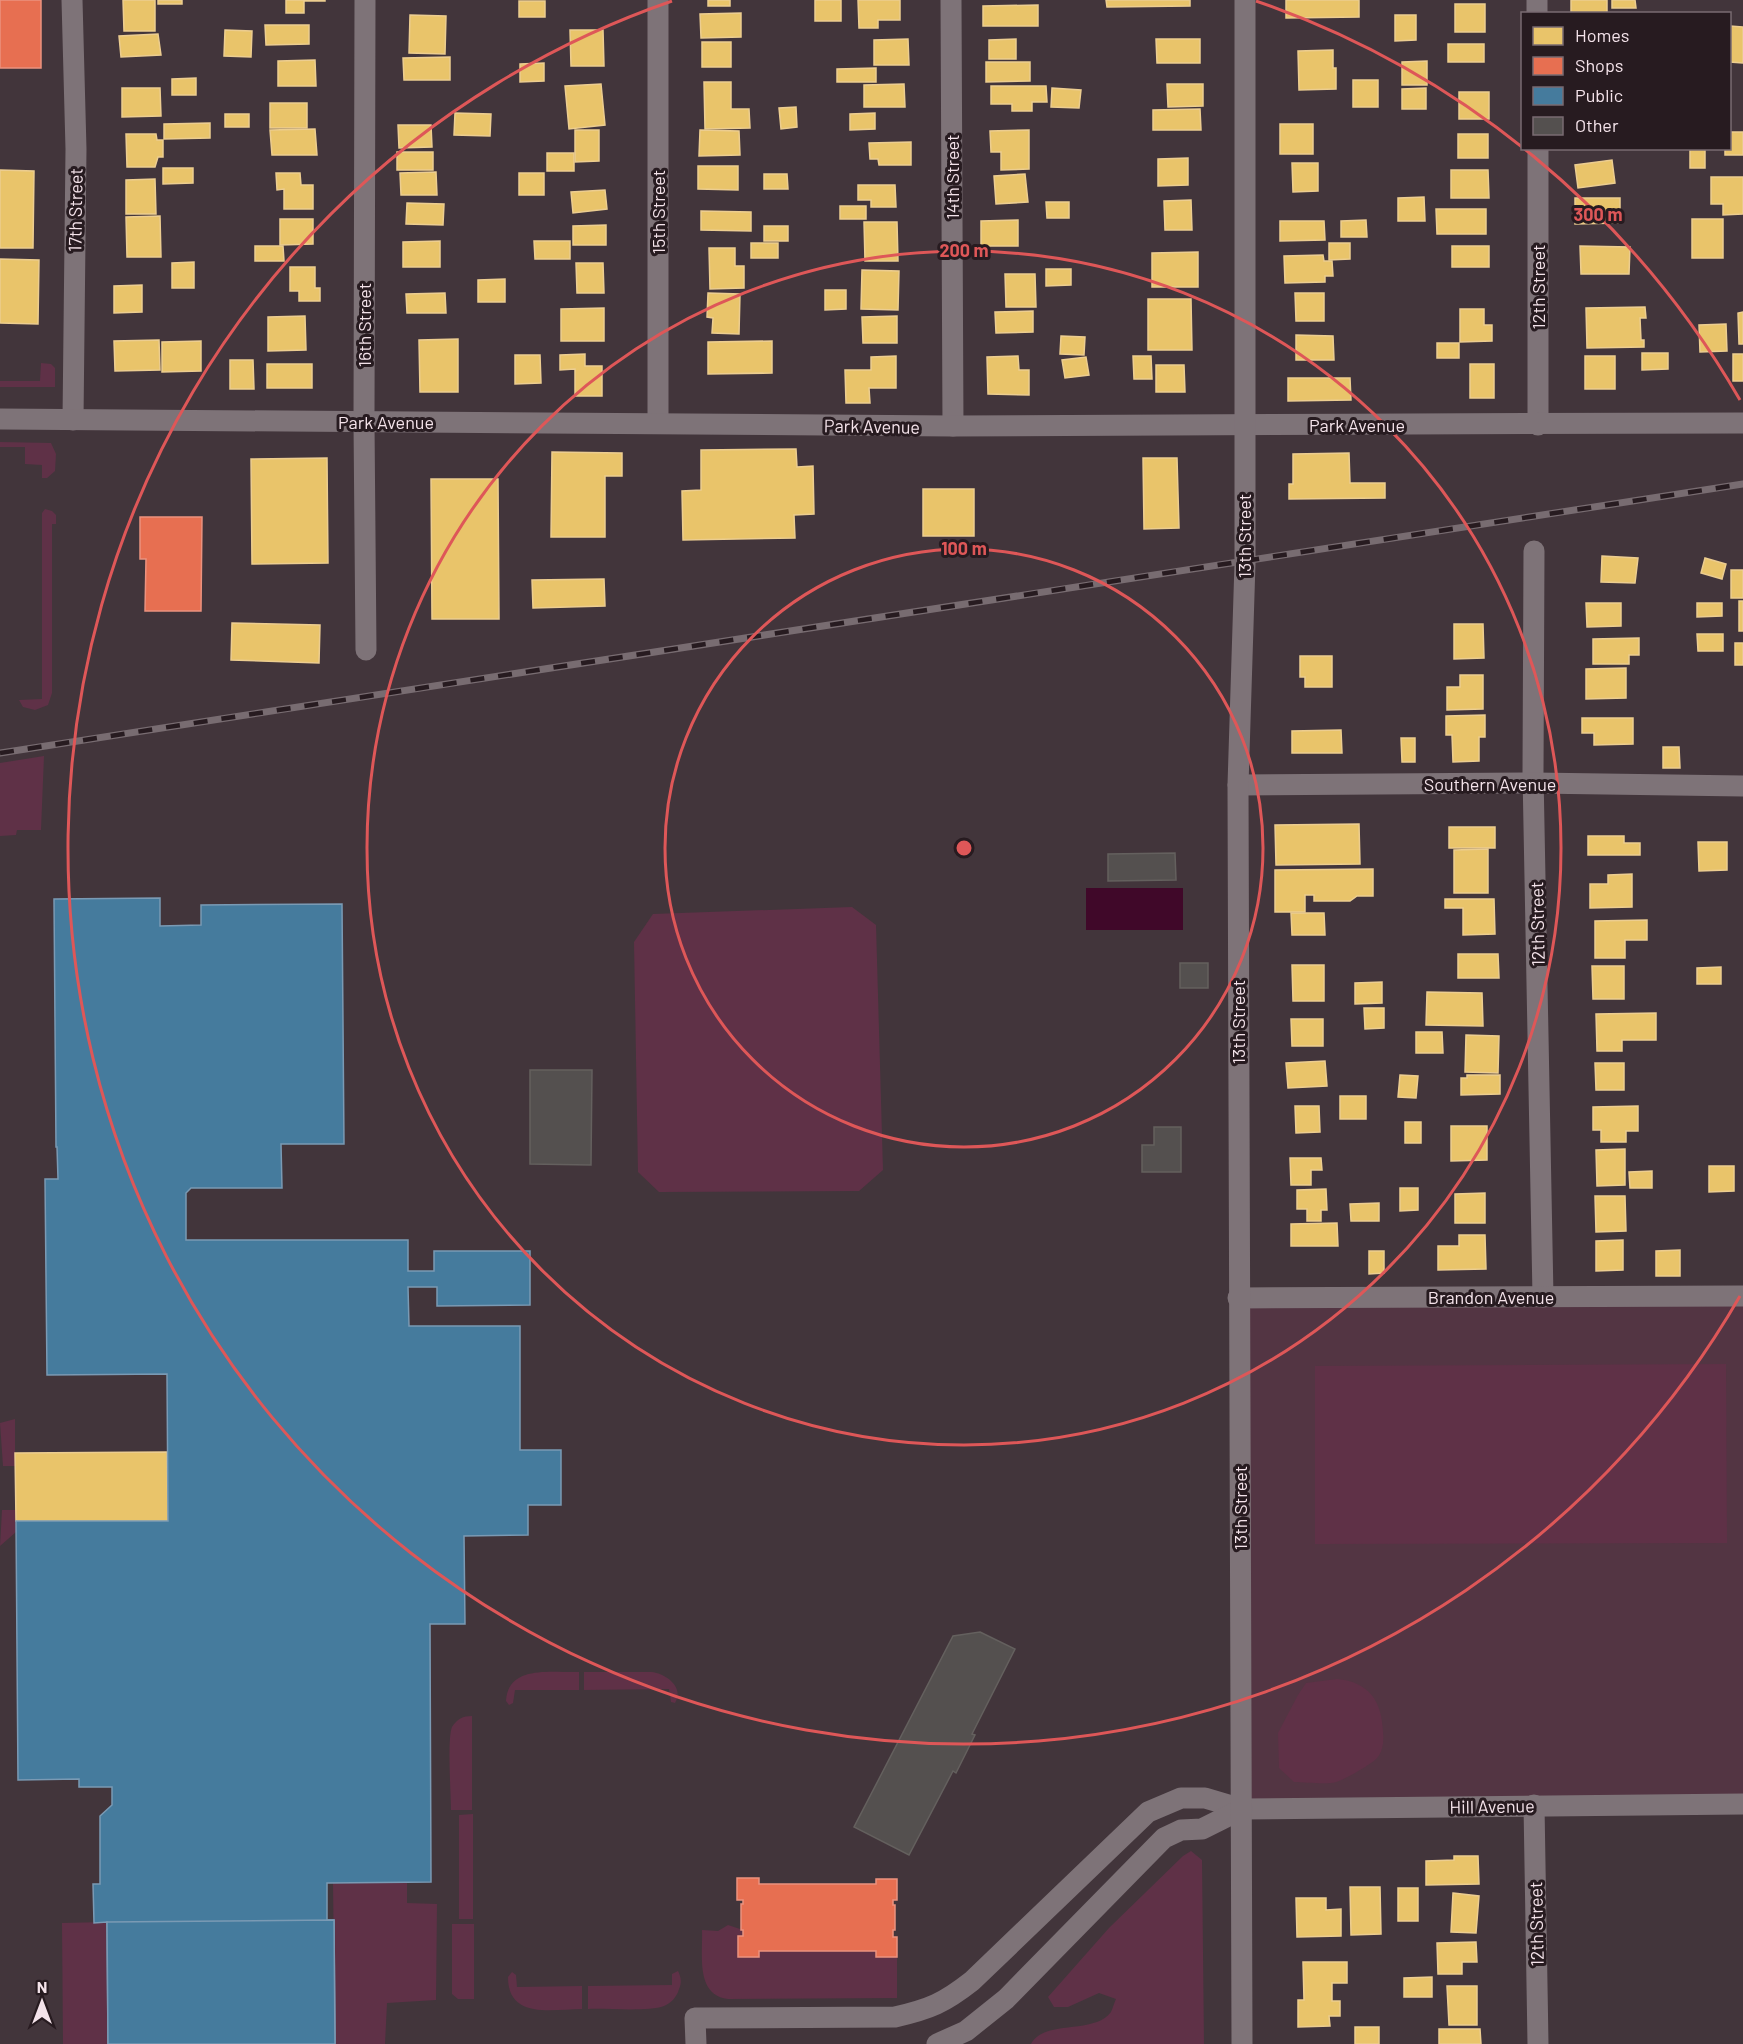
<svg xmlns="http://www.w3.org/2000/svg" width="1743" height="2044" font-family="Barlow,sans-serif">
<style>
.built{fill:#533543}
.green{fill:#5f3147}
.water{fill:#400829}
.homes{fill:#e9c46a;stroke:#eccd90;stroke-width:1.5}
.shops{fill:#e76f51;stroke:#eb927f;stroke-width:1.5}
.public{fill:#457b9d;stroke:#7a9ab4;stroke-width:1.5}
.building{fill:#54504f;stroke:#64605e;stroke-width:1.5}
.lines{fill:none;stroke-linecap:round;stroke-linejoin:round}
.minor{stroke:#7e7378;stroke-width:21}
.rail-casing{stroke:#786c71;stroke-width:7}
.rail{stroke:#271b20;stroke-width:4.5;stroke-dasharray:14;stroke-linecap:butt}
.ring{fill:none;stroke:#de5758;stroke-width:3}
.labels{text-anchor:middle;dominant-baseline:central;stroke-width:6;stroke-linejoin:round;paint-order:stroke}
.street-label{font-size:18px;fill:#f4e3ea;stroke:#271b20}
.centre{fill:#de5758;stroke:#271b20;stroke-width:3}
.ring-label{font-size:18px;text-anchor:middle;font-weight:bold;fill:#de5758;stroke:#271b20;stroke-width:6;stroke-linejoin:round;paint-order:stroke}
</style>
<rect width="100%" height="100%" fill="#42353b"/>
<path class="built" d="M1743 1296V1811L1242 1809 1238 1298Z"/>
<g class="green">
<path d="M41 363 51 364 55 368V387H0V381H40Z"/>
<path d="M0 442 51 443 56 454 55 471 47 478H42V465L25 464V447H0Z"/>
<path d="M45 509 52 511 56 515V524H52V693L48 705 35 710 23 707 19 700 42 699V513Z"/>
<path d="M44 756 41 830H17L16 835 0 836V763Z"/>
<path d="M852 907 876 925 883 1170 859 1191 659 1192 638 1172 634 942 653 914Z"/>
<path d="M1726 1364 1727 1543 1315 1544V1366Z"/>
<path d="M15 1419V1466H3L0 1423Z"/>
<path d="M2 1510H16V1532L0 1546Z"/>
<path d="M579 1672V1690H515L513 1703 509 1705 506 1701C508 1664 553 1673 579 1672Z"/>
<path d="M584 1672H651C665 1673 685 1687 675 1703L671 1702 669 1689 584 1690Z"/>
<path d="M1337 1679C1369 1682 1382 1701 1383 1732 1384 1741 1383 1751 1377 1758 1372 1764 1344 1780 1336 1782 1327 1785 1305 1782 1294 1782L1279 1768 1278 1733 1298 1695 1306 1683Z"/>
<path d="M472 1716V1810H451C451 1794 447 1739 452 1727 457 1719 463 1716 472 1716Z"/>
<path d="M473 1814V1919H459V1815Z"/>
<path d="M1191 1851 1202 1860 1204 2044H1031C1044 2019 1094 2035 1111 2012 1113 2008 1114 2003 1116 1999L1099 1993 1068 2007H1054L1048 1997 1109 1928 1183 1856Z"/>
<path d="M407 1882V1903L437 1904 436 2000 387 2003 385 2044H335L333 1883Z"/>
<path d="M107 1922 108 2044H63L62 1923Z"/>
<path d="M452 1924H474V1999H458L452 1994Z"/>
<path d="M728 1925 743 1930 738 1957H759V1951H876L877 1957H897V1998L728 1999C695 1995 703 1954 702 1930L718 1931Z"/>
<path d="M678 1971C681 1977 682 1983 679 1989 677 1997 671 2003 664 2006 648 2012 607 2008 588 2009V1986L672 1985V1974Z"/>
<path d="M512 1972 516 1975 517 1987 582 1986V2009C553 2009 508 2020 508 1977Z"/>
</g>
<rect class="water" x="1086" y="888" width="97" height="42"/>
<g class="homes">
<path d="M123 0H155V31H124Z"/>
<rect x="158" y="0" width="24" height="4"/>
<path d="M286 0H325V1H304V13H286Z"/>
<rect x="708" y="0" width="22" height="6"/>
<rect x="815" y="0" width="26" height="21"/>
<path d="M858 0H900V20H878V28H859Z"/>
<path d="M1106 0H1190V6L1107 7Z"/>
<path d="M1286 0H1359V17L1286 18Z"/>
<rect x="1571" y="0" width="36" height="14"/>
<path d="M1612 0H1635L1636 8H1612Z"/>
<rect x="519" y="1" width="26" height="16"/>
<rect x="1455" y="4" width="30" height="28"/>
<path d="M1038 5V26H983V6Z"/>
<path d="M741 13V37L701 38 700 14Z"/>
<path d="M410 15 446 16 445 54 409 53Z"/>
<path d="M1395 15H1416V40L1395 41Z"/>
<path d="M265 25H309V44L266 45Z"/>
<path d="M1730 26 1743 27V63L1730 62Z"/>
<path d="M225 30 252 31 251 57 224 56Z"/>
<path d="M570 30H603L604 66H571Z"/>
<path d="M158 34 161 55 121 57 119 36Z"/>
<path d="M908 39 909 65H874V40Z"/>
<path d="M1016 39V59H989V40Z"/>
<path d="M1156 39H1200V63H1157Z"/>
<rect x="702" y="42" width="29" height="25"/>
<rect x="1448" y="44" width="36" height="18"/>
<path d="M1333 50V68H1336V89L1299 90 1298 51Z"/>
<path d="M450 57V80H404L403 58Z"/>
<path d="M315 60 316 86H278V61Z"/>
<path d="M1427 61V85H1402V62Z"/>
<path d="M986 62H1030V81L986 82Z"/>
<path d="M544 63V81L520 82V64Z"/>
<path d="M876 68V82H837V69Z"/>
<path d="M196 78V95H172V79Z"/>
<rect x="1353" y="80" width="25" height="27"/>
<path d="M704 82H731V109H749L750 128 705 129Z"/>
<path d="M601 84 605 125 569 129 565 86Z"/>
<path d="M904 84 905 107H864V85Z"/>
<path d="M1167 84H1203V106L1168 107Z"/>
<path d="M991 86H1046L1047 102H1032V111H1012V104H991Z"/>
<path d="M122 88H160L161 116 122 117Z"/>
<path d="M1052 88 1081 90 1079 108 1051 107Z"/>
<path d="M1426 88V109H1402V89Z"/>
<rect x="1459" y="92" width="30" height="27"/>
<rect x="270" y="103" width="37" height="25"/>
<path d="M796 107 797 127 781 129 779 108Z"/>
<path d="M1200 109 1201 130H1153V110Z"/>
<path d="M455 113 491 114 490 136 454 135Z"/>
<path d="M875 113V129L850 130V114Z"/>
<rect x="225" y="114" width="24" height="13"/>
<path d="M210 123V138L164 139V124Z"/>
<rect x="1280" y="124" width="33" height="30"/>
<path d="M398 125H431L432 147 399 148Z"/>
<path d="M315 129 317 155H272L270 130Z"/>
<path d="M575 130H599V161L575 162Z"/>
<path d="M700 130 739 131 740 155 699 156Z"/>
<path d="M1029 130V169L1001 170V152H991L990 131Z"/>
<path d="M1730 132H1743V155H1725V148H1730Z"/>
<path d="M126 134H156L157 140H163V157H158L155 167H127Z"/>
<rect x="1458" y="134" width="30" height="24"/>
<path d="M911 142V165H879L878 159H870L869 143Z"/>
<rect x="1690" y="148" width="15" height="20"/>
<rect x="397" y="152" width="36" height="18"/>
<rect x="547" y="153" width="27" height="18"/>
<path d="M1188 158V185L1158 186V159Z"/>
<path d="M1612 160 1615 183 1578 188 1575 165Z"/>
<path d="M1292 163H1318V191L1293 192Z"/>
<path d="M698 166H738V190L698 189Z"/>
<path d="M163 168H193V183L163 184Z"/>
<path d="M0 170 34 171 33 248H0Z"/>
<path d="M1451 170H1488L1489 198H1451Z"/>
<path d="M436 172 437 195H401L400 173Z"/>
<path d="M276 173H300L301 185H313V209H284V189L277 190Z"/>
<rect x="519" y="173" width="25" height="22"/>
<path d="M764 174H787L788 189H764Z"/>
<path d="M1025 174 1028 202 996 204 994 176Z"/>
<path d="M1711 177H1743V214L1723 215V204H1711Z"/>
<path d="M155 179 156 214H126V180Z"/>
<path d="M858 185H895L896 207H871V200H858Z"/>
<path d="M605 190 607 209 573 213 571 192Z"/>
<path d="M1424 197 1425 221H1398V198Z"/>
<path d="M1575 198H1620V223L1575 224Z"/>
<path d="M1191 200 1192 230H1165L1164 201Z"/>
<path d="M1046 202H1069V218H1047Z"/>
<path d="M407 203 444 204 443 225 406 224Z"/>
<rect x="840" y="206" width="26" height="13"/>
<path d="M1436 209H1486V234H1437Z"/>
<path d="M701 211 751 212V231L701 230Z"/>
<path d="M160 216 161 257H127L126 217Z"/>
<path d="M280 219H313V244L280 245Z"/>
<rect x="1692" y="219" width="31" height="39"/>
<path d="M1018 220V246H981V221Z"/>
<path d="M1366 220 1367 237H1341V221Z"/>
<path d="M1280 221H1324L1325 240 1280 241Z"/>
<path d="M864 222H897L898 261H865Z"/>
<path d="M606 225V245H573V226Z"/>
<rect x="764" y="226" width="24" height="15"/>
<path d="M440 241V267H403V242Z"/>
<path d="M534 241H570V259H535Z"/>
<rect x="751" y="243" width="27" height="15"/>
<path d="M1329 243H1350V259L1329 260Z"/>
<path d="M255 246H283L284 261H255Z"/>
<rect x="1452" y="246" width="37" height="21"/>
<path d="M1580 246 1630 247 1629 274H1581Z"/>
<path d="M709 248H735V266H744V288L710 289Z"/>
<path d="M1198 252V287H1152V253Z"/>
<path d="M1323 255 1324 261H1332L1333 276H1325V282L1285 283 1284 256Z"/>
<path d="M0 259 39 260 38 324 0 323Z"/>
<path d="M194 262V288H172V263Z"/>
<path d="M576 263H603L604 293H577Z"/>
<path d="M290 267H315V288H320V301H299V291H290Z"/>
<path d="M1046 269H1071V285L1046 286Z"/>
<path d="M862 270 899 271 898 310 861 309Z"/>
<path d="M1005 274H1035L1036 307H1006Z"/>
<path d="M505 279V302H478V280Z"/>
<path d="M142 285V312L114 313V286Z"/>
<path d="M825 290H846V309L825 310Z"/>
<path d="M445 293 446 313H407L406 294Z"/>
<path d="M708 293 740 294 739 334 712 333 713 318 707 317Z"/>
<path d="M1295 293H1324V321H1296Z"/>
<path d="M1148 299H1191L1192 350H1148Z"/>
<path d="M1645 307 1646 318H1640L1641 340H1644V347L1587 348 1586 308Z"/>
<path d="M604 308V341H561V309Z"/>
<path d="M1460 309H1484V325H1492V341L1460 342Z"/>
<path d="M1033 311V332L996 333 995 312Z"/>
<path d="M1743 312V344H1739L1738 313Z"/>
<path d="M305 316 306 350 268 351V317Z"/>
<path d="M897 316V343H863L862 317Z"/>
<path d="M1726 324 1727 351 1700 352 1699 325Z"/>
<path d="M1296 335 1333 336 1334 360H1296Z"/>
<path d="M1061 336 1085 337 1084 355 1060 354Z"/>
<path d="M458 339V392H420L419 340Z"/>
<path d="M159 340 160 370 115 371 114 341Z"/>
<path d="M201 341V371L162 372V342Z"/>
<path d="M772 341V373L708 374V342Z"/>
<rect x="1437" y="343" width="22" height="15"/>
<path d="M1642 353H1668V369L1642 370Z"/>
<path d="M585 354V366H602V396H575V369L560 370V355Z"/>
<rect x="1733" y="354" width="10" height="27"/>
<path d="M515 355H540L541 383 515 384Z"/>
<path d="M896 356V388H869L870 403H846L845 370H871V357Z"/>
<path d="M1018 356 1019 370H1029V395L988 394 987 357Z"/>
<path d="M1133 356H1151L1152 379H1134Z"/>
<rect x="1585" y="356" width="30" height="33"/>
<path d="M1086 357 1089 375 1065 378 1062 360Z"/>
<path d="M230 360H253L254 389H230Z"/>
<rect x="267" y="364" width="45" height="24"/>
<rect x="1470" y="364" width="24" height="34"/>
<path d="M1156 365H1184L1185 392H1156Z"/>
<path d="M1288 378H1350L1351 400 1288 401Z"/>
<path d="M796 449 797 467 813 466 814 514 794 515 795 538 683 540 682 491 701 490V450Z"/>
<path d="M552 452 622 453V476H605V537H551Z"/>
<path d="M1349 453 1350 483H1385V498L1289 499V484H1293V454Z"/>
<path d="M327 458 328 563 252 564 251 459Z"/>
<path d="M1143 458H1177L1179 528 1144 529Z"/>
<path d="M431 479H498L499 619H432Z"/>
<rect x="923" y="489" width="51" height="47"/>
<path d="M1602 556 1638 558 1635 583 1601 582Z"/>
<path d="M1705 558 1726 564 1722 579 1701 573Z"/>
<rect x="1731" y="570" width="12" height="28"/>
<path d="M604 579 605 606 533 608 532 580Z"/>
<rect x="1739" y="601" width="4" height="30"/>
<path d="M1586 603H1621V626L1587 627Z"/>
<path d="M1697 603H1722V616L1697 617Z"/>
<path d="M232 623 320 625 319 663 231 660Z"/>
<path d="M1454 624H1483L1484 658 1454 659Z"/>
<path d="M1697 634H1723V651H1698Z"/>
<path d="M1639 638V655H1629V664H1593V639Z"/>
<rect x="1735" y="643" width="8" height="22"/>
<path d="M1300 656H1332V687H1305V677H1300Z"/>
<path d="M1626 668V698L1586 699V669Z"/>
<path d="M1460 675H1483V709L1447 710V687H1460Z"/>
<path d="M1485 715V737H1479V761L1453 762 1452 735H1446V716Z"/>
<path d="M1582 718H1633V744L1594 745V733H1582Z"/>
<path d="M1341 730 1342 753H1292V731Z"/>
<path d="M1401 738H1415V762H1402Z"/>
<path d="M1663 747H1679L1680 768H1663Z"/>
<path d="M1359 824 1360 864 1276 865 1275 825Z"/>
<rect x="1449" y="827" width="46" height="21"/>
<path d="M1588 836H1624V843H1640V855H1588Z"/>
<path d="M1698 842H1727V870L1699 871Z"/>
<path d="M1488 849V893H1454V850Z"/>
<path d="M1373 869V896H1357L1350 901H1314V895H1305V912H1275V870Z"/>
<path d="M1632 874V907L1590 908V884H1608V875Z"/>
<path d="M1445 899H1494L1495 934 1463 935V908H1445Z"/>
<path d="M1291 913H1324L1325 935H1292Z"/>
<path d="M1647 920V940H1625V958H1595V921Z"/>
<path d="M1458 954H1498L1499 978H1458Z"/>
<path d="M1292 965H1324V1001H1293Z"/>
<path d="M1592 966H1624V999H1593Z"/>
<path d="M1721 967V984H1697V968Z"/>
<path d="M1382 982V1003L1355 1004V983Z"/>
<path d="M1427 992 1482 993 1483 1026 1426 1025Z"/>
<path d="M1364 1008H1384V1028L1365 1029Z"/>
<path d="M1656 1013V1040H1622V1051H1597L1596 1014Z"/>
<path d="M1291 1019H1323V1046H1292Z"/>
<path d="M1416 1032H1442L1443 1053H1416Z"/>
<path d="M1466 1035 1499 1036 1498 1073 1465 1072Z"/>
<path d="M1325 1061 1327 1086 1288 1088 1286 1063Z"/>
<path d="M1595 1063H1624V1090H1596Z"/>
<path d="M1400 1075 1418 1076 1416 1098 1398 1097Z"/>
<path d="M1467 1075H1500V1094L1461 1095V1078H1467Z"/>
<rect x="1340" y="1096" width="26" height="23"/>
<path d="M1295 1106H1319L1320 1132 1296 1133Z"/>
<path d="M1638 1106V1131H1626V1142H1601V1130H1593V1107Z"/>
<rect x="1405" y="1122" width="16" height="21"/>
<path d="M1451 1126H1487V1160L1451 1161Z"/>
<path d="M1625 1149V1185L1597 1186 1596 1150Z"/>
<path d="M1290 1158H1321L1322 1170H1311V1185H1291Z"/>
<path d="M1709 1166H1734V1191L1709 1192Z"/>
<path d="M1652 1171V1188H1630L1629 1172Z"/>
<path d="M1400 1188H1418V1210L1400 1211Z"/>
<path d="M1326 1189 1327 1210H1321V1221H1307V1209H1297V1190Z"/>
<path d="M1485 1193V1223H1455V1194Z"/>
<path d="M1595 1196H1625L1626 1231 1596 1232Z"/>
<path d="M1379 1203V1221H1351L1350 1204Z"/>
<path d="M1337 1223 1338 1246H1291V1224Z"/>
<path d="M1459 1235H1485L1486 1269 1438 1270V1246H1459Z"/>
<path d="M1623 1240V1270L1596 1271V1241Z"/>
<path d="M1680 1250V1276H1656V1251Z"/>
<path d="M1369 1251H1384V1273L1369 1274Z"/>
<path d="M167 1452 168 1521H16L15 1453Z"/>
<path d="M1454 1856H1478L1479 1884 1426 1885V1861L1454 1860Z"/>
<path d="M1350 1887H1380L1381 1934 1351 1935Z"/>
<rect x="1398" y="1888" width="20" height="33"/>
<path d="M1453 1893 1479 1896 1476 1933 1451 1932Z"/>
<path d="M1296 1898H1326V1910L1341 1909V1936L1297 1937Z"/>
<path d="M1476 1942 1477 1962H1462V1974H1438L1437 1943Z"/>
<path d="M1303 1962H1347V1983H1332V2001H1340V2016H1329L1330 2026 1298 2027V2000H1304Z"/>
<path d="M1432 1977V1997H1404V1978Z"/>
<path d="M1447 1986H1477V2025H1449Z"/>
<rect x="1355" y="2027" width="24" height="17"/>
<path d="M1439 2029H1480L1481 2044H1439Z"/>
</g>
<g class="shops">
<rect x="0" y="0" width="41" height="68"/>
<path d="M140 517H202L201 611H145L146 559H140Z"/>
<path d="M737 1878H759V1884H876V1879H897V1900H893V1905H895V1930H893V1937H897V1957H876V1951H759V1957H738V1936H743V1930H741V1904H743V1900H737Z"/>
</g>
<g class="public">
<path d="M160 898V926L201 925V905L342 904 344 1144H281L282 1188H191L186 1193V1240H408V1271H434V1251H530V1305L437 1306V1287H408L409 1326H520V1450H561V1505H528V1535L464 1536 465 1624H430L431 1882 327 1883V1920H334L335 2044H108L107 1922 94 1923 93 1884H100V1816L112 1805V1787H79V1779L18 1780 16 1521H168L167 1374 47 1375 45 1179H58L57 1147H56L54 899Z"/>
<path d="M334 1920 335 2044H108L107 1922Z"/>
</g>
<g class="building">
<path d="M1175 853 1176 880 1108 881V854Z"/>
<rect x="1180" y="963" width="28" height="25"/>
<path d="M530 1070H592L591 1165 530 1164Z"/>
<path d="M1154 1127H1181V1172H1142V1145H1154Z"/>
<path d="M980 1632 1015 1649 972 1734 975 1735 956 1773 953 1771 909 1855 854 1827 953 1636Z"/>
</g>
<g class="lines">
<g class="minor">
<path d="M72 0 76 149 73 420"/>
<path d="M365 0 364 422 366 650"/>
<path d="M658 0V423"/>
<path d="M951 0 953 426"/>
<path d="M1537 0V14"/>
<path d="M1538 148V425"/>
<path d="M0 419 953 426C1216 423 1480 425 1743 423"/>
<path d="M1534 551 1533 774 1543 1297"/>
<path d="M1238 785 1535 783 1743 786"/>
<path d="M1238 1298 1743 1296"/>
<path d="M1534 1805 1538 2044"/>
<path d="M696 2044 695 2018 895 2017C930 2009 944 2003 972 1981L1148 1812 1181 1798H1205L1242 1809 1743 1804"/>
<path d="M937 2044 966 2031 1006 1999 1164 1838 1181 1830 1202 1829 1242 1809"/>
<path d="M1242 2044 1238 785 1245 563V0"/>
</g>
<defs>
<path id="rail" d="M0 753 1743 484"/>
</defs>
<use href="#rail" class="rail-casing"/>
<use href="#rail" class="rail"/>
</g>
<g class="ring">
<circle cx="964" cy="848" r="299"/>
<circle cx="964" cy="848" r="597"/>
<path d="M1740 1296A896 896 0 1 1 672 1M1256 1A896 896 0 0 1 1740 400"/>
</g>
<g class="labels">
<g class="street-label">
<text transform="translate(952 177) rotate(-90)">14th Street</text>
<text transform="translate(75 210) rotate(-89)">17th Street</text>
<text transform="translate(658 212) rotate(-90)">15th Street</text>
<text transform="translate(1538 287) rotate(-90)">12th Street</text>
<text transform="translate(364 325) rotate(-90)">16th Street</text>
<text x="386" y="422">Park Avenue</text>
<text x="1357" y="425">Park Avenue</text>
<text transform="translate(872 426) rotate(1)">Park Avenue</text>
<text transform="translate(1244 536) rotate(-90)">13th Street</text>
<text x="1490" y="784">Southern Avenue</text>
<text transform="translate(1537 924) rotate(-91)">12th Street</text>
<text transform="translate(1238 1022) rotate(-90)">13th Street</text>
<text x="1491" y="1297">Brandon Avenue</text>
<text transform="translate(1240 1508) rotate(-90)">13th Street</text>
<text transform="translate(1492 1806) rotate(-1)">Hill Avenue</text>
<text transform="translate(1536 1924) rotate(-91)">12th Street</text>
</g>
</g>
<circle cx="964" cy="848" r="9" class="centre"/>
<g class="ring-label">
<text x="1598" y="221">300 m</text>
<text x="964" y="257">200 m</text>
<text x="964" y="555">100 m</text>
</g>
<rect x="1521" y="12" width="210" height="138" fill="#271b20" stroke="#796b71" stroke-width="1.5"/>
<rect x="1533" y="27" width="30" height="18" fill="#e9c46a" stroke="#796b71" stroke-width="1.5"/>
<text x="1575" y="42" font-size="18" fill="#f4e3ea">Homes</text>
<rect x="1533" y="57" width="30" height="18" fill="#e76f51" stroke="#796b71" stroke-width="1.5"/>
<text x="1575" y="72" font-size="18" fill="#f4e3ea">Shops</text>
<rect x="1533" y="87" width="30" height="18" fill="#457b9d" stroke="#796b71" stroke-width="1.5"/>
<text x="1575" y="102" font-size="18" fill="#f4e3ea">Public</text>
<rect x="1533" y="117" width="30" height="18" fill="#54504f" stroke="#796b71" stroke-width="1.5"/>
<text x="1575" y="132" font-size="18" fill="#f4e3ea">Other</text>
<g transform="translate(42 2002)" stroke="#271b20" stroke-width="4.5" paint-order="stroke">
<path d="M0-4.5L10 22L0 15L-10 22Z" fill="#f4e3ea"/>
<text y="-9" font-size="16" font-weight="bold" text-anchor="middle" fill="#f4e3ea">N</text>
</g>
</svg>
